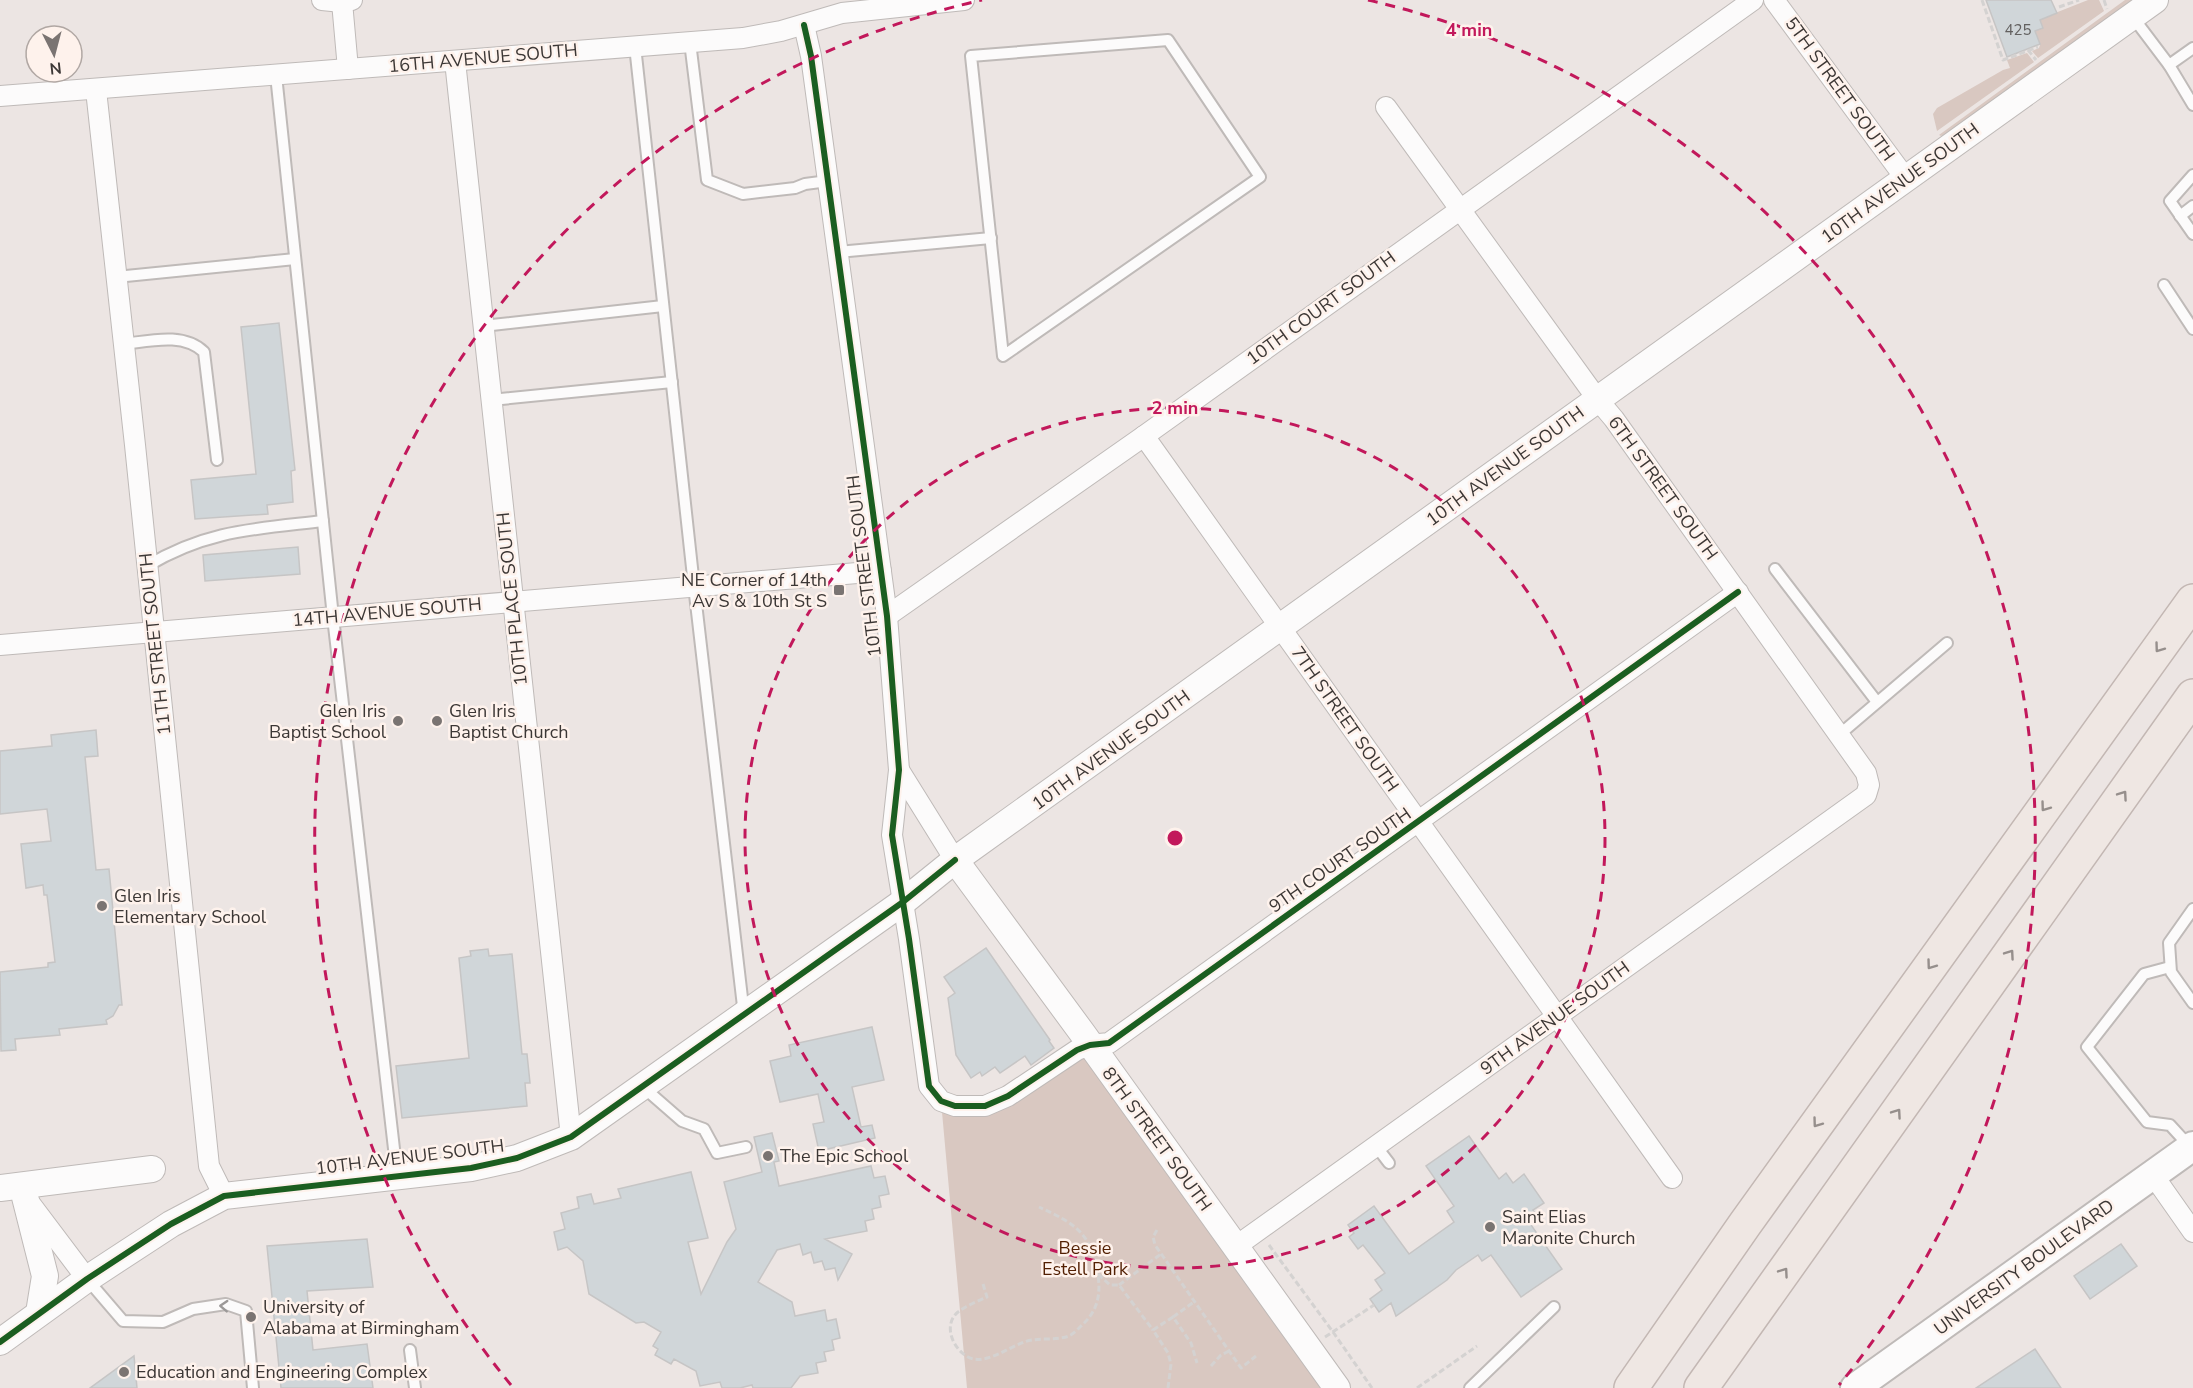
<svg xmlns="http://www.w3.org/2000/svg" width="2193" height="1388" font-family="'Nunito Sans',sans-serif">
<style>
.green{fill:#d9c8c1}
.building{fill:#d0d6d9;stroke:#c6c5c5;stroke-width:1.5}
.lines{fill:none;stroke-linecap:round;stroke-linejoin:round}
.service-casing{stroke:#bfbab8;stroke-width:14}
.minor-casing{stroke:#bfbab8;stroke-width:22}
.tertiary-casing{stroke:#bfbab8;stroke-width:28}
.secondary-casing{stroke:#bfbab8;stroke-width:32}
.motorway-casing{stroke:#c3b7b3;stroke-width:36}
.path{stroke:#d4d2d1;stroke-width:3;stroke-dasharray:6 3;stroke-linecap:butt}
.service{stroke:#fcfbfb;stroke-width:10}
.minor{stroke:#fcfbfb;stroke-width:20}
.tertiary{stroke:#fcfbfb;stroke-width:26}
.secondary{stroke:#fcfbfb;stroke-width:28}
.motorway{stroke:#efe7e3;stroke-width:33}
.cycleway-casing{stroke:#fef2ec;stroke-width:10}
.cycleway{stroke:#1b5e20;stroke-width:6}
.oneway{stroke:#968f8c}
.oneway2{stroke:#9c9998}
.ring{fill:none;stroke:#c2185b;stroke-width:3;stroke-dasharray:10 8}
.poi-dot{fill:#7a7472;stroke:#fef2ec;stroke-width:2}
.labels{text-anchor:middle;dominant-baseline:central;stroke-width:5;stroke-linejoin:round;paint-order:stroke}
.number-label{font-size:15px;fill:#62605f}
.street-label{font-size:18px;fill:#3c3735;stroke:#fef2ec}
.poi-label{font-size:18px;fill:#3c3735;stroke:#fef2ec;text-anchor:start}
.park-label{font-size:18px;fill:#521f02;stroke:#fef2ec}
.centre{fill:#c2185b;stroke:#fef2ec;stroke-width:3}
.ring-label{font-size:18px;text-anchor:middle;font-weight:bold;fill:#c2185b;stroke:#fef2ec;stroke-width:5;stroke-linejoin:round;paint-order:stroke}
</style>
<rect width="100%" height="100%" fill="#ece5e3"/>
<g class="green">
<path d="M2088 0H2099L2104 11 2038 58 2032 51 2039 48 2040 45 2035 31 2043 28 2040 19Z"/>
<path d="M2125 0H2134L1948 133 1941 136 1939 135Z"/>
<path d="M2027 53 2034 62 1937 131 1933 114 1937 108 2003 70 2010 68 2007 60Z"/>
<path d="M1090 1045 1336 1388H967L941 1101 970 1107Z"/>
</g>
<g class="building">
<path d="M1986 0H2051L2057 13 2040 20 2043 28 2035 31 2040 44 2007 57Z"/>
<path d="M279 323 295 470 291 471 293 502 267 505 268 514 195 519 191 480 256 474 241 327Z"/>
<path d="M298 547 300 574 205 581 203 555Z"/>
<path d="M96 730 98 756 85 757 96 870 109 869 122 1005H119L113 1016 106 1020 107 1024 59 1029 60 1035 15 1039 16 1050 1 1051 0 972 48 967V963L55 962 47 895H44L43 885 26 888 21 844 51 841 47 809 0 814V751L52 746 51 735Z"/>
<path d="M986 948 1050 1040 1049 1041 1054 1048 1031 1065 1025 1056 1000 1073 995 1067 982 1076 980 1072 971 1078 956 1055 948 998 955 993 944 977Z"/>
<path d="M488 949 489 956 512 954 522 1054H527L530 1083H525L527 1106 402 1118 396 1066 469 1058 459 958 471 956 470 951Z"/>
<path d="M872 1027 884 1080 852 1087 861 1127 872 1125 875 1138 819 1151 813 1124 824 1122 818 1094 780 1102 770 1061 791 1056 789 1045Z"/>
<path d="M772 1133 779 1161 774 1162 779 1186 871 1166 874 1178 885 1176 889 1194 879 1196 881 1207 872 1209 874 1219 865 1221 867 1231 825 1239 852 1254 838 1280 835 1268 825 1270 822 1261 814 1263 811 1252 803 1255 800 1244 777 1250 758 1282 792 1302 795 1316 825 1310 827 1321 836 1319 840 1338 832 1340 834 1350 824 1352 826 1361 816 1363 818 1373 800 1376 791 1388H753L752 1385 740 1388H722L720 1382 700 1386 696 1371 674 1359 671 1364 655 1355 658 1349 653 1346 661 1332 644 1322 636 1323 589 1294 583 1261 567 1247 558 1250 554 1232 565 1229 561 1213 579 1208 577 1197 591 1194 594 1204 621 1198 618 1189 691 1172 708 1238 688 1242 701 1294 727 1242 736 1229 724 1182 762 1172 754 1137Z"/>
<path d="M1469 1136 1499 1179 1506 1173 1513 1183 1524 1174 1544 1203 1533 1210 1539 1220 1531 1225 1562 1269 1521 1297 1491 1255 1482 1261 1478 1255 1456 1270 1447 1280 1396 1316 1391 1303 1379 1312 1370 1299 1382 1290 1375 1280 1385 1273 1363 1245 1358 1249 1349 1237 1354 1233 1348 1225 1374 1206 1409 1254 1454 1222 1447 1211 1454 1206 1426 1166Z"/>
<path d="M367 1239 373 1287 307 1291 313 1350 367 1344 373 1388H281L267 1246Z"/>
<path d="M2121 1244 2137 1266 2090 1299 2074 1276Z"/>
<path d="M2035 1349 2061 1388H1976Z"/>
<path d="M134 1356 137 1388H90Z"/>
</g>
<g class="lines">
<defs>
<g id="service">
<path d="M2132 16 2169 65 2193 48"/>
<path d="M1168 40 1260 177 1003 356 971 56Z"/>
<path d="M690 42 707 180 743 194 795 188 805 184 828 181"/>
<path d="M635 46 694 586 744 1015"/>
<path d="M2169 65 2193 105"/>
<path d="M276 75 333 617 397 1175"/>
<path d="M2193 175 2170 201 2193 234"/>
<path d="M2180 216 2193 206"/>
<path d="M838 252 991 238"/>
<path d="M116 277 295 259"/>
<path d="M2164 285 2193 329"/>
<path d="M483 326 663 306"/>
<path d="M124 344C150 341 183 332 204 352L217 460"/>
<path d="M491 400 672 382"/>
<path d="M147 566C207 530 255 529 323 521"/>
<path d="M1775 569 1877 702"/>
<path d="M1839 735 1947 643"/>
<path d="M2193 909 2169 943 2171 972 2193 1003"/>
<path d="M2170 967 2144 974 2087 1047 2147 1122 2170 1125 2190 1147"/>
<path d="M643 1087 682 1121 704 1129 717 1153 746 1147"/>
<path d="M1376 1146 1389 1163"/>
<path d="M87 1279 123 1321 163 1322 193 1309 226 1304 246 1311 253 1388"/>
<path d="M410 1350 415 1388"/>
<path d="M1470 1388 1554 1307"/>
</g>
<g id="minor">
<path d="M322 0 342 2 352 0"/>
<path d="M1774 0 1906 179"/>
<path d="M342 2 348 69"/>
<path d="M804 25 811 56 887 616 899 770 892 835 909 939 929 1086 941 1101 955 1106H985L1008 1096 1077 1050 1090 1045 1109 1043 1738 592"/>
<path d="M455 61 571 1137"/>
<path d="M96 90 135 445 209 1166 224 1196"/>
<path d="M0 96 743 38 781 31 842 13 964 0"/>
<path d="M1144 436 1672 1178"/>
<path d="M887 616 1144 436 1753 0"/>
<path d="M0 645 881 571"/>
<path d="M899 770 955 860"/>
<path d="M2153 1175 2193 1232"/>
<path d="M29 1202 87 1279"/>
<path d="M1235 1247 1866 795 1869 785 1866 773 1614 419 1598 400 1386 107"/>
</g>
<g id="tertiary">
<path d="M955 860 1083 1034 1337 1388"/>
<path d="M0 1188 152 1169"/>
<path d="M25 1197 45 1276 39 1313"/>
<path d="M0 1342 87 1279 171 1224 224 1196 471 1168 517 1158 571 1137 903 902 955 860 2155 0"/>
</g>
<path id="secondary" d="M1855 1388 2193 1146"/>
<g id="motorway">
<path d="M1631 1388 1745 1224 2193 601"/>
<path d="M1701 1388 2193 696"/>
</g>
</defs>
<use href="#service" class="service-casing"/>
<use href="#minor" class="minor-casing"/>
<use href="#tertiary" class="tertiary-casing"/>
<use href="#secondary" class="secondary-casing"/>
<use href="#motorway" class="motorway-casing"/>
<g class="path">
<path d="M1982 0 2003 60 2038 47"/>
<path d="M2104 0 2107 9"/>
<path d="M2059 7 2079 0"/>
<path d="M2028 50 2036 60"/>
<path d="M1157 1230 1153 1237 1155 1245 1241 1368 1256 1356"/>
<path d="M1269 1245 1333 1332 1372 1388"/>
<path d="M1098 1274 1110 1285H1119L1153 1330"/>
<path d="M983 1284 987 1297C978 1301 966 1306 958 1312 941 1326 955 1354 973 1359 989 1362 1008 1348 1024 1342 1038 1337 1055 1341 1069 1336 1073 1334 1077 1330 1080 1327 1097 1312 1101 1297 1098 1275 1092 1233 1074 1223 1039 1207"/>
<path d="M1119 1285 1161 1254"/>
<path d="M1173 1317 1194 1302"/>
<path d="M1325 1337 1374 1305"/>
<path d="M1211 1366 1221 1355 1229 1351"/>
<path d="M1168 1388 1171 1364 1168 1353 1153 1330 1173 1317 1191 1343 1197 1363"/>
<path d="M1417 1388 1477 1346"/>
</g>
<use href="#service" class="service"/>
<use href="#minor" class="minor"/>
<use href="#tertiary" class="tertiary"/>
<use href="#secondary" class="secondary"/>
<use href="#motorway" class="motorway"/>
<defs>
<g id="cycleway">
<path d="M804 25 811 56 887 616 899 770 892 835 909 939 929 1086 941 1101 955 1106H985L1008 1096 1077 1050 1090 1045 1109 1043 1738 592"/>
<path d="M0 1342 87 1279 171 1224 224 1196 471 1168 517 1158 571 1137 903 902 955 860"/>
</g>
</defs>
<use href="#cycleway" class="cycleway-casing"/>
<use href="#cycleway" class="cycleway"/>
</g>
<defs><path id="oneway-chevron" d="M-2-3.5L2.5 0L-2 3.5" fill="none" stroke-width="1.6" stroke-linecap="round" stroke-linejoin="round" transform="scale(1.5)"/></defs>
<g class="oneway">
<use href="#oneway-chevron" transform="translate(2159 648) rotate(126)"/>
<use href="#oneway-chevron" transform="translate(2123 795) rotate(-55)"/>
<use href="#oneway-chevron" transform="translate(2045 807) rotate(126)"/>
<use href="#oneway-chevron" transform="translate(2010 954) rotate(-55)"/>
<use href="#oneway-chevron" transform="translate(1931 965) rotate(126)"/>
<use href="#oneway-chevron" transform="translate(1897 1113) rotate(-55)"/>
<use href="#oneway-chevron" transform="translate(1817 1123) rotate(126)"/>
<use href="#oneway-chevron" transform="translate(1784 1272) rotate(-55)"/>
</g>
<use class="oneway2" href="#oneway-chevron" transform="translate(224 1306) rotate(-177)"/>
<g class="ring">
<circle cx="1175" cy="838" r="430"/>
<path d="M511 1385A860 860 0 0 1 982 0M1368 0A860 860 0 0 1 1839 1385"/>
</g>
<g class="poi-dot">
<rect x="833" y="584" width="12" height="12" rx="3"/>
<circle cx="398" cy="721" r="6"/>
<circle cx="437" cy="721" r="6"/>
<circle cx="102" cy="906" r="6"/>
<circle cx="768" cy="1156" r="6"/>
<circle cx="1490" cy="1227" r="6"/>
<circle cx="251" cy="1317" r="6"/>
<circle cx="124" cy="1372" r="6"/>
</g>
<g class="labels">
<g class="number-label">
<text x="2018" y="30">425</text>
</g>
<g class="street-label">
<text transform="translate(483 58) rotate(-5)">16TH AVENUE SOUTH</text>
<text transform="translate(1840 89) rotate(54)">5TH STREET SOUTH</text>
<text transform="translate(1900 183) rotate(-36)">10TH AVENUE SOUTH</text>
<text transform="translate(1321 308) rotate(-36)">10TH COURT SOUTH</text>
<text transform="translate(1505 466) rotate(-36)">10TH AVENUE SOUTH</text>
<text transform="translate(1663 488) rotate(54)">6TH STREET SOUTH</text>
<text transform="translate(864 566) rotate(-97)">10TH STREET SOUTH</text>
<text transform="translate(512 599) rotate(-96)">10TH PLACE SOUTH</text>
<text transform="translate(387 612) rotate(-5)">14TH AVENUE SOUTH</text>
<text transform="translate(155 644) rotate(-96)">11TH STREET SOUTH</text>
<text transform="translate(1345 719) rotate(55)">7TH STREET SOUTH</text>
<text transform="translate(1111 750) rotate(-36)">10TH AVENUE SOUTH</text>
<text transform="translate(1340 860) rotate(-35)">9TH COURT SOUTH</text>
<text transform="translate(1555 1018) rotate(-36)">9TH AVENUE SOUTH</text>
<text transform="translate(1157 1139) rotate(54)">8TH STREET SOUTH</text>
<text transform="translate(410 1157) rotate(-7)">10TH AVENUE SOUTH</text>
<text transform="translate(2024 1267) rotate(-36)">UNIVERSITY BOULEVARD</text>
</g>
<g class="poi-label">
<text x="827" y="580" text-anchor="end">NE Corner of 14th<tspan x="827" dy="21">Av S &amp; 10th St S</tspan></text>
<text x="386" y="711" text-anchor="end">Glen Iris<tspan x="386" dy="21">Baptist School</tspan></text>
<text x="449" y="711">Glen Iris<tspan x="449" dy="21">Baptist Church</tspan></text>
<text x="114" y="896">Glen Iris<tspan x="114" dy="21">Elementary School</tspan></text>
<text x="780" y="1156">The Epic School</text>
<text x="1502" y="1217">Saint Elias<tspan x="1502" dy="21">Maronite Church</tspan></text>
<text x="263" y="1307">University of<tspan x="263" dy="21">Alabama at Birmingham</tspan></text>
<text x="136" y="1372">Education and Engineering Complex</text>
</g>
<g class="park-label">
<text x="1085" y="1248">Bessie<tspan x="1085" dy="21">Estell Park</tspan></text>
</g>
</g>
<circle cx="1175" cy="838" r="9" class="centre"/>
<g class="ring-label">
<text x="1469" y="36">4 min</text>
<text x="1175" y="414">2 min</text>
</g>
<g transform="translate(54 54) rotate(174)"><circle r="28" fill="#fef2ec" stroke="#b0a7a3" stroke-width="1.5"/>
<path d="M0-4.5L10 22L0 15L-10 22Z" fill="#7a7472"/>
<text y="-9" font-size="16" font-weight="bold" text-anchor="middle" fill="#3c3735">N</text>
</g>
</svg>
